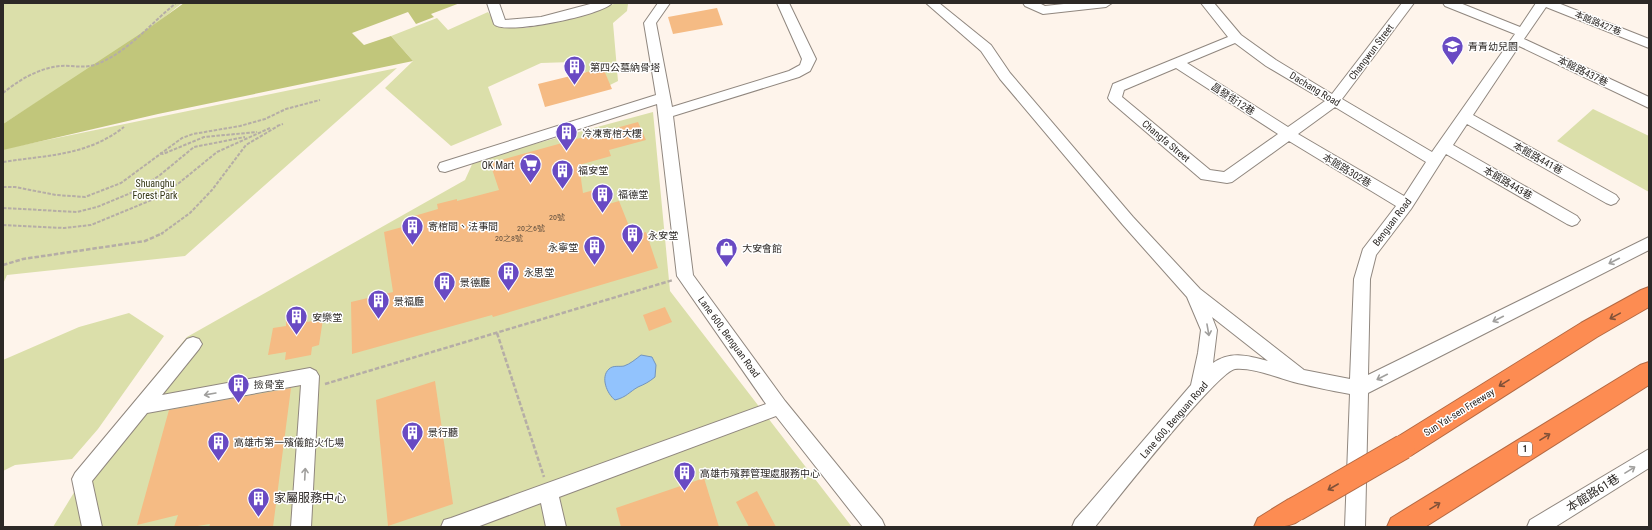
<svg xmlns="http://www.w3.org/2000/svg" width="1652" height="530" font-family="'Roboto Condensed','Noto Sans TC',sans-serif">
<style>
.green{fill:#dbdfaa}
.forest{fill:#c1c67b}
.water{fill:#92c3fd;stroke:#7495bc}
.building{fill:#f5bb84}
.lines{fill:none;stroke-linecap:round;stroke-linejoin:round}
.minor-casing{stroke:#90877f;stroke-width:2}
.highway-casing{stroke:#b46943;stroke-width:2}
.path-far1{stroke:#b5ada6;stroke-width:2;stroke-dasharray:3.5 1.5;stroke-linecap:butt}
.path{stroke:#b5ada6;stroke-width:2.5;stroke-dasharray:4.5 2;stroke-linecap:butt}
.minor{fill:#fff;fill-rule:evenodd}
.highway{fill:#fd8c52;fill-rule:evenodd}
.highway-bridge-casing{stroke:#b46943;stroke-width:26;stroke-linecap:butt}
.highway-bridge{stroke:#fd8c52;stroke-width:24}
.oneway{stroke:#a09f9d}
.oneway2{stroke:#805138}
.labels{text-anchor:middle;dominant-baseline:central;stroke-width:3;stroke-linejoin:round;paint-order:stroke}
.number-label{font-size:8px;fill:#5f4e3e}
.far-street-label{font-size:9px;fill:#2d2926;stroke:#fff}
.shield{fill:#fff;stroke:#6c6967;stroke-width:1}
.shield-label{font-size:9px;font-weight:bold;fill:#2d2926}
.poi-label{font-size:10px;fill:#2d2926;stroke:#fff;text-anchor:start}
.street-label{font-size:10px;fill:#2d2926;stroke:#fff}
.park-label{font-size:10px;fill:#363817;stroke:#fff}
.near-street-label{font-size:12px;fill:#2d2926;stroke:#fff}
.near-poi-label{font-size:12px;fill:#2d2926;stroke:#fff;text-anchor:start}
</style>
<rect width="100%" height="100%" fill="#fef4eb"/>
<g class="green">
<path d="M3 3H182L145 33 3 124Z"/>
<path d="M617 3 628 4 627 11 613 23 618 81 606 87 572 62 541 63 488 87 502 125 451 146 385 88 413 61 391 36 437 18 448 30 488 12 498 27 526 28 560 21Z"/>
<path d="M397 68 185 256 7 275 3 284V149Z"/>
<path d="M1593 109 1649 136V192L1557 141Z"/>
<path d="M653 112 670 291 852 527H53L117 422 187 337 465 180 474 160Z"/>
<path d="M129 313 164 336 98 429 72 459 15 465 3 471V360L79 327Z"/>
</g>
<path class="forest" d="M184 3H460L431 14 434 17 416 24 408 12 352 33 364 45 391 36 413 61 158 114 3 150V124L149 28Z"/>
<path class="water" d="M641 355 652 357 656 365 655 377C649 382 645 384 638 387 629 392 627 397 615 400 607 394 600 377 609 369 613 365 619 367 624 366 630 364 636 359 641 355Z"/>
<g class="building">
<path d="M717 8 723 25 673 34 668 17Z"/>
<path d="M603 68 612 89 545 107 538 84Z"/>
<path d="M638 122 646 140 609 150 611 156 579 165 583 193 598 189 605 205 619 201 633 236 646 232 658 268 493 317 492 315 352 354 351 302 393 292 384 232 406 226 404 219 438 209 437 204 457 199V201L499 190 490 163Z"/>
<path d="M665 307 672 322 649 331 643 315Z"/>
<path d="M308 317 307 322 323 319 319 345 312 347 311 355 285 360 286 352 268 355 273 328 286 326V321Z"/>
<path d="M435 381 453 504 388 526 376 400Z"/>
<path d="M291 388 273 527H209L210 524 191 527H174L178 515 137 525 169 410Z"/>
<path d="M704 478 719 527H621L616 508Z"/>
<path d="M757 491 776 527H749L736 502Z"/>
</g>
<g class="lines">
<defs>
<g id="minor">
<path d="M487 3H499L505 20 541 17 594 3H612C604 15 502 36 494 24Z"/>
<path d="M658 3H670L656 23 672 107 789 71 800 65 802 59 777 3H789L816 59 810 71 799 77 673 116 693 275 785 401 882 520 885 527H863L776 416 559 497 566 527H546L541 503 477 527H441L444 520 451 518 766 404 677 276 657 104 445 172 440 171 438 167 440 163 656 95 644 23Z"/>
<path d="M926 3H939L991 45 1010 73 1133 217 1200 289 1304 370 1350 379 1354 279 1363 249 1396 206 1289 141 1232 182 1227 183 1201 179 1110 101 1108 98 1113 84 1228 37 1201 3H1214L1241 35 1276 60 1332 94 1402 3H1414L1342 99 1432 152 1515 34 1445 6 1443 3H1460L1520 27 1536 3H1558L1649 39V48L1546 7 1524 39 1649 97V108L1519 46 1473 115 1616 195 1619 199 1616 203 1611 205 1606 203 1467 124 1453 145 1577 216 1580 220 1577 224 1572 226 1567 224 1446 154 1411 209 1376 255 1370 279 1368 375 1649 237V250L1368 393 1365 527H1345L1350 394C1334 391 1318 388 1302 384 1283 380 1254 367 1235 369 1218 371 1112 505 1095 527H1072L1075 520 1191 385 1198 353 1201 330 1187 297 1123 225 1000 79 981 51ZM1235 43 1266 66 1325 101 1288 127 1187 63ZM1176 68 1278 134 1224 172 1210 170 1122 97 1124 90ZM1335 107 1426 162 1404 196 1298 134ZM1212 317 1268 361C1249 356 1231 350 1213 363L1217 330Z"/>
<path d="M1023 3H1039L1045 6 1073 3H1112L1106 7 1043 14 1025 6Z"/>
<path d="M193 337 199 339 202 344 199 349 162 395 310 368 316 371 319 376 311 527H291L301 385 147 413 92 481 102 527H82L72 479 75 473 187 339Z"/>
<path d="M1649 449V468L1555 527H1527L1530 520Z"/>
</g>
<g id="highway">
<path d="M1649 287V307L1597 337 1412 455 1403 459 1394 455 1390 447 1394 439 1581 323 1641 290Z"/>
<path d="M1649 362V385L1425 527H1387L1391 518 1640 365Z"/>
<path d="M1296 496 1305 500 1309 509C1299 530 1276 527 1254 527L1258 518 1287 500Z"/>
</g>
</defs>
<use href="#minor" class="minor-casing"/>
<use href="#highway" class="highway-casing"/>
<g class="path-far1">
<path d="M3 93C19 80 39 68 60 66 72 65 85 69 97 64 128 52 150 24 176 3"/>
<path d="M277 126 283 124"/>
<path d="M160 153 163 154 204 137 257 132"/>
<path d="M3 162C47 155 87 156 124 127"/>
<path d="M3 187H15L56 195 85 197 121 183 182 138 193 134 240 126 265 119 286 109 320 100"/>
<path d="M3 208 77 212 97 207 138 190 160 175 194 147 245 137"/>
<path d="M3 225 64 228 91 225 154 199 179 183 217 152 270 128"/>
<path d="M161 234 190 213 212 190 246 145 278 126"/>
</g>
<g class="path">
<path d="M3 265 23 259 145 241 163 233"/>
<path d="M497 333 544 477"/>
<path d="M325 384 673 280"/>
</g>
<use href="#minor" class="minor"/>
<use href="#highway" class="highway"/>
<defs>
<path id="highway-bridge" d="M1296 509 1403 447"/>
</defs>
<use href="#highway-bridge" class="highway-bridge-casing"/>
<use href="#highway-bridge" class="highway-bridge"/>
</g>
<defs><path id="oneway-shaft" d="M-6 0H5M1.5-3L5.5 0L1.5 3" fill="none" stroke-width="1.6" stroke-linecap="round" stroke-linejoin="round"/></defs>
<g class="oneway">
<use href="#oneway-shaft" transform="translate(1614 261) rotate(153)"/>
<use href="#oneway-shaft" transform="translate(1498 319) rotate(153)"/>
<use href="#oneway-shaft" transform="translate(1208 330) rotate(80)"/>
<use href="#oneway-shaft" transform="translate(1382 377) rotate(153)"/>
<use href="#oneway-shaft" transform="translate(210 394) rotate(170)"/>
<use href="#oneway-shaft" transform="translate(1630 470) rotate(-32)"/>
<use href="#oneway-shaft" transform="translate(305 474) rotate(-87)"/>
</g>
<g class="oneway2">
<use href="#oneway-shaft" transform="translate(1615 316) rotate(151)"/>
<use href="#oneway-shaft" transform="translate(1504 383) rotate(148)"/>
<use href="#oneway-shaft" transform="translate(1545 437) rotate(-32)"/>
<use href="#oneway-shaft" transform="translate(1333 487) rotate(150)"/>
<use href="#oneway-shaft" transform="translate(1435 506) rotate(-32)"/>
</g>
<defs>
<symbol id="school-pin" viewBox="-11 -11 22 30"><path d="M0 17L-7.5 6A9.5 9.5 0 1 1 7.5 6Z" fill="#694ac3" stroke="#fff"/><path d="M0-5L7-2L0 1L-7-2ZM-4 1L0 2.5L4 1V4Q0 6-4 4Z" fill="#fff"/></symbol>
<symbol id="building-pin" viewBox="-11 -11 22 30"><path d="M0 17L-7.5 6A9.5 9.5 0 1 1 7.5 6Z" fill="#694ac3" stroke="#fff"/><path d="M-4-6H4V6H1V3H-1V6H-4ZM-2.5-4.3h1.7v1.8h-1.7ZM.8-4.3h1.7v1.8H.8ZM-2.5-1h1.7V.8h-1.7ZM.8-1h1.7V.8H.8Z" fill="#fff"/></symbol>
<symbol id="supermarket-pin" viewBox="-11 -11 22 30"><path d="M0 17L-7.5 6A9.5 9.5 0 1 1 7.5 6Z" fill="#694ac3" stroke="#fff"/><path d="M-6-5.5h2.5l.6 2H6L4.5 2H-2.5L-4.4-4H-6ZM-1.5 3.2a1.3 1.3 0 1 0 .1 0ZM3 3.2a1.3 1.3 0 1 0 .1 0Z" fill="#fff"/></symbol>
<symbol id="shop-pin" viewBox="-11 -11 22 30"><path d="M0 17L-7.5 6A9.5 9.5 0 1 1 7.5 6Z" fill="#694ac3" stroke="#fff"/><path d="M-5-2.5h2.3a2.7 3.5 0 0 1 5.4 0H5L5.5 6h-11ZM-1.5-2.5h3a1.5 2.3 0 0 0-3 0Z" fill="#fff"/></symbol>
</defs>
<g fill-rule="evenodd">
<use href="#school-pin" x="1440" y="34" width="25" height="34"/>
<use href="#building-pin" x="562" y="54" width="25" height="34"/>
<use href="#building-pin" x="554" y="120" width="25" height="34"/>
<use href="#supermarket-pin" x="518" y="152" width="25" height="34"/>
<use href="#building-pin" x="550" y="158" width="25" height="34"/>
<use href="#building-pin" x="590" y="182" width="25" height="34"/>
<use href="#building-pin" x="400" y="214" width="25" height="34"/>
<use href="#building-pin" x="620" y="222" width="25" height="34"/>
<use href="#building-pin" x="582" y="234" width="25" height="34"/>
<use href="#shop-pin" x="714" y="236" width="25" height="34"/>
<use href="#building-pin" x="496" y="260" width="25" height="34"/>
<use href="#building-pin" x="432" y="270" width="25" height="34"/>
<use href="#building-pin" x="366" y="288" width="25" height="34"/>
<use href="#building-pin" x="284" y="304" width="25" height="34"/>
<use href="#building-pin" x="226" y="372" width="25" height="34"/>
<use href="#building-pin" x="400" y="420" width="25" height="34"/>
<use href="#building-pin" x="206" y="430" width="25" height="34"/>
<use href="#building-pin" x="672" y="460" width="25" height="34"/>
<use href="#building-pin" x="246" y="486" width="25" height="34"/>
</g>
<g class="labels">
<g class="number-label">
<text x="557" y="217">20號</text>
<text x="531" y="228">20之6號</text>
<text x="509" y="238">20之8號</text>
</g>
<g class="far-street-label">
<text transform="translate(1598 23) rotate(22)">本館路427巷</text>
</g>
<rect class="shield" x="1518" y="442" width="14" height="14" rx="3"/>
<g class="shield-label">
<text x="1525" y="449">1</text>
</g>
<g class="poi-label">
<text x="1468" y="46">青青幼兒園</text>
<text x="590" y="67">第四公墓納骨塔</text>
<text x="582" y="133">冷凍寄棺大樓</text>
<text x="514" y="165" text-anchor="end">OK Mart</text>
<text x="578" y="170">福安堂</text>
<text x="618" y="194">福德堂</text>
<text x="428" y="226">寄棺間、法事間</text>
<text x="648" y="235">永安堂</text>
<text x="578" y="247" text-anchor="end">永寧堂</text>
<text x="742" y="248">大安會館</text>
<text x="524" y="272">永思堂</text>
<text x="460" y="282">景德廳</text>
<text x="394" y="301">景福廳</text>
<text x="312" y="317">安樂堂</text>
<text x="254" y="384">撿骨室</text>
<text x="428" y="432">景行聽</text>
<text x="234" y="442">高雄市第一殯儀館火化場</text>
<text x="700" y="473">高雄市殯葬管理處服務中心</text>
</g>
<g class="street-label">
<text transform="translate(1371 52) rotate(-53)">Changwun Street</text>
<text transform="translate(1583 71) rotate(26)">本館路437巷</text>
<text transform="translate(1315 89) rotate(31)">Dachang Road</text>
<text transform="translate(1233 99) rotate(33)">昌發街12巷</text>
<text transform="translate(1166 141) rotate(40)">Changfa Street</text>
<text transform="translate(1538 158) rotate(29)">本館路441巷</text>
<text transform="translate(1347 170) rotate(31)">本館路302巷</text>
<text transform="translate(1508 183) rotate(30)">本館路443巷</text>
<text transform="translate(1392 222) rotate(-53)">Benguan Road</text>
<text transform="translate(729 337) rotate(54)">Lane 600, Benguan Road</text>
<text transform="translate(1459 412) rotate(-32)">Sun Yat-sen Freeway</text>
<text transform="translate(1174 420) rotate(-49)">Lane 600, Benguan Road</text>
</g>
<g class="park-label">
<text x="155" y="183">Shuanghu<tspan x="155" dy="12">Forest Park</tspan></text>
</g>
<g class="near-street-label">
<text transform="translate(1593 493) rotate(-32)">本館路61巷</text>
</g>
<g class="near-poi-label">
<text x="274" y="498">家屬服務中心</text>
</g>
</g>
<rect width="1652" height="530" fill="none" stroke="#2d2926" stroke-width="8"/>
</svg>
